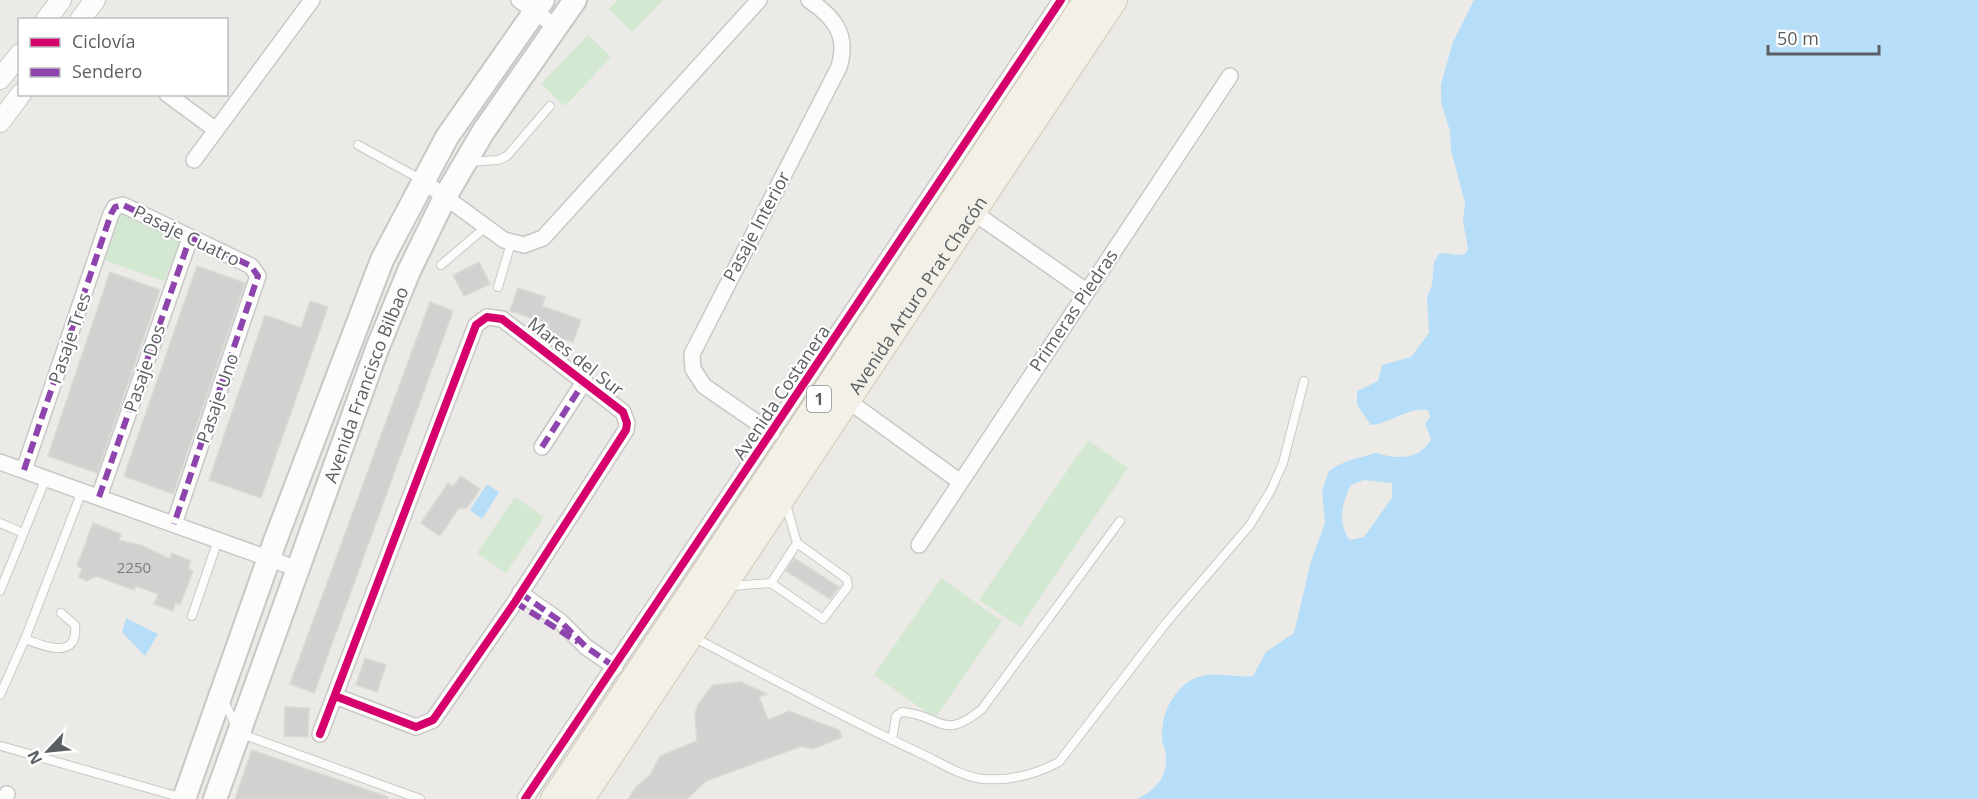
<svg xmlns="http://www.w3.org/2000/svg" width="1978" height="799" font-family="'Open Sans',sans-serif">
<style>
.green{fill:#d3e8d1}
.water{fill:#b7def8;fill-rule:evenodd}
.building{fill:#d2d1cf;stroke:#dad9d5;stroke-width:1.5}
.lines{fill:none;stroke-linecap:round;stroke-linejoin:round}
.service-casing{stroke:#c8c8c8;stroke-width:10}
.minor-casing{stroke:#c8c8c8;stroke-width:18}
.tertiary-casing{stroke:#c8c8c8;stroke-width:22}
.secondary-casing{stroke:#c7c7c6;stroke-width:26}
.primary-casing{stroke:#d3cab3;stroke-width:28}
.service{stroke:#fcfcfb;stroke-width:8}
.minor{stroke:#fcfcfb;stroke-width:15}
.tertiary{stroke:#fcfcfb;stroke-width:20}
.secondary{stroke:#fcfcfb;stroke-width:22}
.primary{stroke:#f2f0e7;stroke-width:26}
.quiet{stroke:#8e44ad;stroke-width:6;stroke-dasharray:12 6;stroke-linecap:butt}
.cycleway-casing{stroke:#fff;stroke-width:11}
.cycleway{stroke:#d6006c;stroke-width:8}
.labels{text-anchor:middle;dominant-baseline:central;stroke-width:4.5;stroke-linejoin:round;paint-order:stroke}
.number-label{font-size:15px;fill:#7a7d80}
.shield{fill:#fff;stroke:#8c8f92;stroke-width:1.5}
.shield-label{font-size:16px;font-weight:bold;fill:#5b5f64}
.street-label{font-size:18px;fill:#5b5f64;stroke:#fff}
</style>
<rect width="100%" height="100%" fill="#ebeae6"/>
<g class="green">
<path d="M618 0H663L632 32 609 9Z"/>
<path d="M588 35 611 57 565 106 541 84Z"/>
<path d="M121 213 177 238 179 245 164 281 104 260Z"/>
<path d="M1088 440 1128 468 1020 627 979 600Z"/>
<path d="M515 497 544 517 506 573 477 553Z"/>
<path d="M941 578 1002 621 935 718 874 675Z"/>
</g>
<g class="water">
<path d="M1474 0H1978V799H1137C1156 790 1167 778 1166 756 1166 750 1162 744 1162 738 1161 712 1176 682 1202 676 1218 672 1236 678 1253 676L1266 652 1294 633 1311 561 1325 523 1322 491 1329 471C1344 460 1359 458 1376 453 1395 459 1420 461 1431 439L1425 424 1430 417 1428 410C1410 406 1389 424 1371 425L1357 405V391L1378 381 1382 365 1411 357 1429 333 1427 297 1432 285 1434 262 1439 254C1449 251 1455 258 1466 253L1468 249 1463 221 1465 203 1451 150 1450 131 1441 102V84L1453 42ZM1364 480 1392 483V498L1364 537 1350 540C1337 524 1342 501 1351 485Z"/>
<path d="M487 484 499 492 482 519 470 510Z"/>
<path d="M126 618 158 634 145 656 122 632Z"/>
</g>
<g class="building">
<path d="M479 262 490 284 464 296 453 275Z"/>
<path d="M197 266 245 283 173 494 124 476Z"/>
<path d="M110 272 160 290 97 473 48 456Z"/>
<path d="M518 288 545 297 542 306 581 320 573 342 546 333 549 324 510 311Z"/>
<path d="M310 301 328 307 261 498 209 480 265 315 301 328Z"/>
<path d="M430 302 453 311 314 693 290 684Z"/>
<path d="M461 476 480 489 467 508 458 509 440 536 421 523 448 483 453 487Z"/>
<path d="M93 523 121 534 119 540 143 546 170 559 172 553 191 561 188 569 193 571 180 605 175 603 173 611 154 604 158 594 136 586 134 590 96 576 87 581 79 577 82 568 77 566Z"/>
<path d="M794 558 839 587 830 599 786 571Z"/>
<path d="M365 658 386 665 377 692 356 685Z"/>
<path d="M741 682 767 694 759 697 768 720 789 711 839 730 842 737 813 749 802 746 706 781 687 799H628L636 787 650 775 660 756 697 741 695 714 698 704 713 685Z"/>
<path d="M285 707 309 708 308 737 284 736Z"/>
<path d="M252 750 388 797V799H235Z"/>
</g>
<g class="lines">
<defs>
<g id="service">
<path d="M358 145 422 180"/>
<path d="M468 162 498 160 507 156 550 106"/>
<path d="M441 265 487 226"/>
<path d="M498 287 511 243"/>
<path d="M0 523 23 533"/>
<path d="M771 583 797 543"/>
<path d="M731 586 771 583 823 619 848 586 847 579 797 543 786 504"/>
<path d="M0 591 46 478"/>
<path d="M61 613 75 625C79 661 43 646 25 639L82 491"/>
<path d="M192 616 218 540"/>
<path d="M695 638C770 677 845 719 922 754 941 763 964 778 985 779 1011 781 1036 774 1059 762L1166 623 1250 525 1271 490 1283 463 1304 381"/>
<path d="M0 695 25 639"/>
<path d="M225 703 239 733 420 799"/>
<path d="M892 740 896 716 902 712C942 715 942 742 982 709L1120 521"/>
<path d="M1 746 183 798"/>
</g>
<g id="minor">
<path d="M519 0 556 27"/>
<path d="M167 94 216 130"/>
<path d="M194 160 312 0"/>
<path d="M422 180 504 240 524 245 543 238 759 0"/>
<path d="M973 212 1086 291"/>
<path d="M847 400 959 481"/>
<path d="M772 433 704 386 693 369 692 354 839 67C849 35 834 17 809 0"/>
<path d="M542 447 584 382"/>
<path d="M0 462 298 569"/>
<path d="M24 470 111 214 115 207 123 205 251 266 258 276 174 524"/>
<path d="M99 497 190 238"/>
<path d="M919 545 1230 76"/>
<path d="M520 593 560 621 586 647 615 667"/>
<path d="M320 734 476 325 487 317 502 319 623 412 627 423 626 430 515 602 433 720 416 727 335 696"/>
<path d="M5 799 7 794"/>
<path d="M525 799 1061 0"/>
</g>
<g id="tertiary">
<path d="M46 20 61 0"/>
<path d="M80 20 95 0"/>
<path d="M0 79 20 54"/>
<path d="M0 122 21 94"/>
</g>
<g id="secondary">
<path d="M184 799 275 541 382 260 447 137 543 0"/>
<path id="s1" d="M215 799 377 349 409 271 446 195 483 132 575 0"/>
</g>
<g id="primary">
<path d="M554 799 1087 0"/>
<path id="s2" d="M581 799 1114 0"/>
</g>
</defs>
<use href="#service" class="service-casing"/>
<use href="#minor" class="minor-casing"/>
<use href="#tertiary" class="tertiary-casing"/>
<use href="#secondary" class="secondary-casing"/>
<use href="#primary" class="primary-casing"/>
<use href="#service" class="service"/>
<use href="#minor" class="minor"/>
<use href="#tertiary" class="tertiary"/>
<use href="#secondary" class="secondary"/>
<use href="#primary" class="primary"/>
<g class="quiet">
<path d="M542 447 584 382"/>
<path d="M24 470 111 214 115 207 123 205 251 266 258 276 174 524"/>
<path d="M99 497 190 238"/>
<path d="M520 593 560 621 586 647 615 667"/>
<path d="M515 602 578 642"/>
</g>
<defs>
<g id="cycleway">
<path d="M320 734 476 325 487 317 502 319 623 412 627 423 626 430 515 602 433 720 416 727 335 696"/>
<path d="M525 799 1061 0"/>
</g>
</defs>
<use href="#cycleway" class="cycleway-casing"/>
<use href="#cycleway" class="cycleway"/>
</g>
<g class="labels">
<g class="number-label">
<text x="134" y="567">2250</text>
</g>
<rect class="shield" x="807" y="386" width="24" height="26" rx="4.5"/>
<g class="shield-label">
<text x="819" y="399">1</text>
</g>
<g class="street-label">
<text transform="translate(756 226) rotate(-62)">Pasaje Interior</text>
<text transform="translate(187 235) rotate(26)">Pasaje Cuatro</text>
<text stroke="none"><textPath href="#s2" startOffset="606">Avenida Arturo Prat Chacón</textPath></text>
<text transform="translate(1073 310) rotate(-56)">Primeras Piedras</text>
<text transform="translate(69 338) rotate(-71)">Pasaje Tres</text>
<text transform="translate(576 356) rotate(38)">Mares del Sur</text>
<text transform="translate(144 368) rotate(-71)">Pasaje Dos</text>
<text stroke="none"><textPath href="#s1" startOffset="441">Avenida Francisco Bilbao</textPath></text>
<text transform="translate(781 392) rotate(-56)">Avenida Costanera</text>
<text transform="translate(217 398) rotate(-71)">Pasaje Uno</text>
</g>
</g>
<rect x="18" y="18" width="210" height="78" fill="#ffffff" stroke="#bdbfc1" stroke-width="1.5"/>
<rect x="30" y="38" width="30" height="9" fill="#d6006c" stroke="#bdbfc1" stroke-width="1.5"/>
<text x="72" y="48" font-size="18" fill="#5b5f64">Ciclovía</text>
<rect x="30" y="68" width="30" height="9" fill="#8e44ad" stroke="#bdbfc1" stroke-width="1.5"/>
<text x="72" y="78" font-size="18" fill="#5b5f64">Sendero</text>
<g transform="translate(48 751) rotate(244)" stroke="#ffffff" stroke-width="4.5" paint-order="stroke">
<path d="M0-4.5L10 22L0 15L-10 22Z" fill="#5b5f64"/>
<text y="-9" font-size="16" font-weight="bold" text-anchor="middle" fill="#5b5f64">N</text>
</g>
<path d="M1768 45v9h111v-9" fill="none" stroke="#5b5f64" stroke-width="3"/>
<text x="1777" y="45" font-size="18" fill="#5b5f64" stroke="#ffffff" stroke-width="4.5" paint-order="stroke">50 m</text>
</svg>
